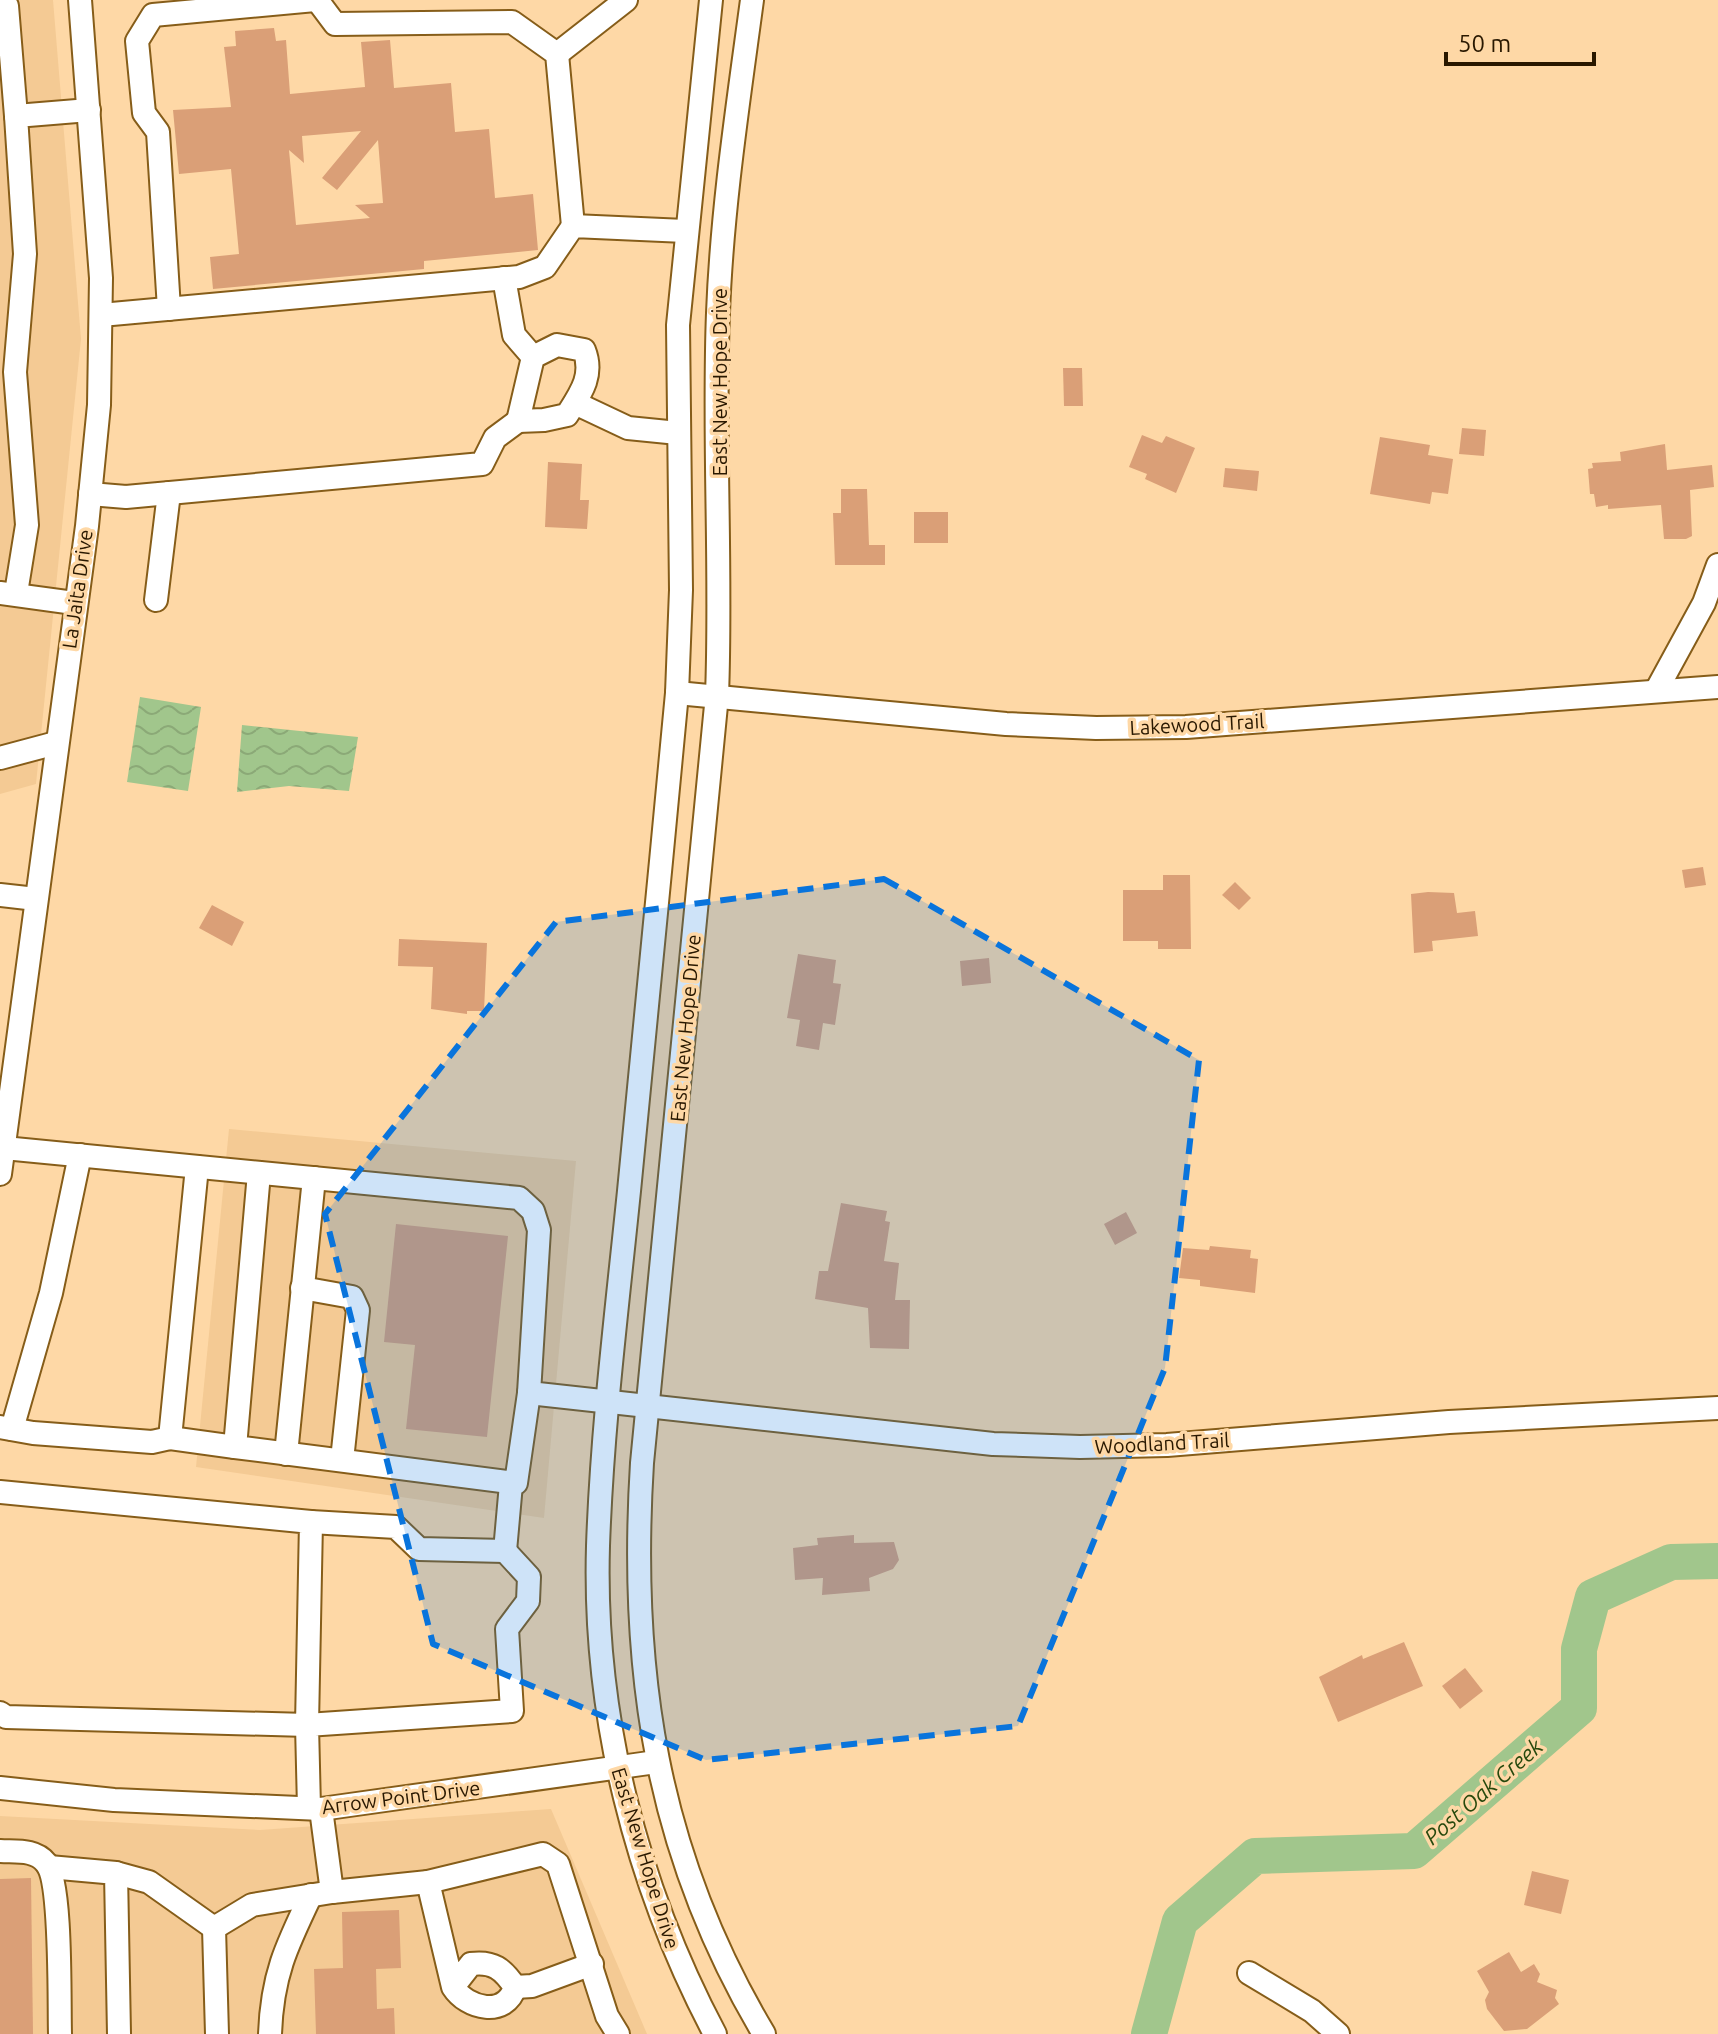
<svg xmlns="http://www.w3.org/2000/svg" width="1718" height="2034" font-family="Ubuntu,sans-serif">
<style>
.built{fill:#f4ca94}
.water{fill:url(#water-waves)}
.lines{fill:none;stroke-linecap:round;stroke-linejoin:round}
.river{stroke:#a1c68c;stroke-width:36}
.building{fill:#da9f77;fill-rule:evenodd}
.minor-casing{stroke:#865d19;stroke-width:26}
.minor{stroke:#fff;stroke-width:22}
.marked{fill:#0974dc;fill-opacity:0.2;stroke:#0974dc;stroke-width:6;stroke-dasharray:16 10;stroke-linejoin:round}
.labels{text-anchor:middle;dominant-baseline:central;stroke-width:7;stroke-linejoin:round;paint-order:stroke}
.street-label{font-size:20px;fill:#291800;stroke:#fed8a6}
.water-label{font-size:22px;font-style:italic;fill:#27490d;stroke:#fed8a6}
</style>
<defs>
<pattern id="water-waves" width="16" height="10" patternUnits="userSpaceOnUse" patternTransform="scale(2)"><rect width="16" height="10" fill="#a1c68c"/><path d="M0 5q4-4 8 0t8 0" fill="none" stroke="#8ba977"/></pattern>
</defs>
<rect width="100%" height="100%" fill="#fed8a6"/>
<g class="built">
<path d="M0 0H53L81 339 36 784 0 794Z"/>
<path d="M229 1129 576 1161 544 1518 196 1467Z"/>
<path d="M551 1809 647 2034H0V1816L260 1830Z"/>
</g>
<g class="water">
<path d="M140 697 201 707 188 791 127 782Z"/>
<path d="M242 725 358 737 349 791 289 786 237 792Z"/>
</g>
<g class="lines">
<path class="river" d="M1149 2034 1180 1921 1255 1856 1414 1851 1579 1708V1649L1593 1597 1671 1562 1718 1561"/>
</g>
<g class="building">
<path d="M274 28 276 41 286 40 290 94 365 87 361 42 390 40 394 88 451 83 455 132 489 129 495 198 533 194 538 250 424 261V269L213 289 210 257 239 254 231 169 179 174 173 110 231 107 224 47 236 46 235 31ZM361 131 322 178 337 190 378 140 383 203 355 205 370 218 296 225 289 150 304 163 302 136Z"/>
<path d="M1063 368H1082L1083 406H1064Z"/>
<path d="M1462 428 1486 430 1484 456 1459 454Z"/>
<path d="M1142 435 1162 443 1166 436 1195 448 1176 493 1145 479 1147 474 1129 467Z"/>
<path d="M1380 437 1430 445 1428 455 1453 459 1448 494 1432 492 1430 504 1370 494Z"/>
<path d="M1665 444 1667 470 1712 465 1714 487 1690 490 1692 536 1686 539H1664L1661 505 1608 509V505L1596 507 1594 494H1590L1588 469 1593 468 1592 463 1621 461 1620 452Z"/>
<path d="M548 462 582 464 580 500H589L587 529 545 527Z"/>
<path d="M1225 468 1259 471 1257 491 1223 487Z"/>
<path d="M841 489H867L869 545H885V565H835L833 513H841Z"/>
<rect x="914" y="512" width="34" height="31"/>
<path d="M1703 867 1706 885 1685 888 1682 870Z"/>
<path d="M1163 875H1190L1191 949H1158V941H1123V890H1163Z"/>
<path d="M1235 882 1251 898 1239 910 1222 895Z"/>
<path d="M1428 892 1454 893 1457 913 1475 911 1478 936 1432 941 1433 951 1414 953 1411 894Z"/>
<path d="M212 905 244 922 232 946 199 928Z"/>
<path d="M399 939 487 943 484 1011H467V1014L431 1009 433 967 398 966Z"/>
<path d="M798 954 836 960 833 983 841 984 835 1025 823 1023 819 1050 796 1046 800 1020 787 1018Z"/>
<path d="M989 958 991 983 962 986 960 961Z"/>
<path d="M841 1203 887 1211 885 1221 890 1222 884 1261 899 1263 895 1300H910L909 1349 870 1348 868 1308 815 1299 819 1271H828Z"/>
<path d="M1126 1212 1137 1233 1115 1245 1104 1224Z"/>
<path d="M396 1224 508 1236 487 1437 406 1429 415 1345 384 1342Z"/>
<path d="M1210 1246 1251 1250 1250 1258 1258 1259 1255 1293 1200 1286V1280L1179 1278 1183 1248 1209 1250Z"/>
<path d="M854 1535V1543L894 1542 899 1560 893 1569 869 1578 870 1591 822 1595 823 1578 795 1580 793 1548 818 1545 817 1538Z"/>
<path d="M1404 1642 1423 1686 1338 1722 1319 1677 1362 1655 1363 1659Z"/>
<path d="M1465 1668 1483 1691 1460 1709 1442 1686Z"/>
<path d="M1532 1871 1569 1880 1561 1914 1524 1905Z"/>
<path d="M31 1878 33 2034H0V1879Z"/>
<path d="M399 1910 401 1968 376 1969 377 2009 394 2008 395 2034H316L314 1969 343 1968 342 1912Z"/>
<path d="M1509 1952 1521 1972 1534 1964 1540 1974 1537 1982 1557 1990 1555 1998 1559 2004 1527 2029 1504 2031 1487 2009 1485 2000 1489 1992 1477 1971Z"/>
</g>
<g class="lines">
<defs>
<g id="minor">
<path d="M317 0 335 24 512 22 557 54 573 226"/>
<path d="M711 0 678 325 681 590 677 693C661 859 646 1025 629 1191 617 1309 602 1428 598 1546 593 1715 636 1885 715 2034"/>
<path d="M752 0C738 104 722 208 718 313 713 441 722 568 717 695L642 1463C629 1671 656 1853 764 2034"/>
<path d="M7 6 16 116"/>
<path d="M557 54 626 0"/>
<path d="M504 278 514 335 533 357 557 345 584 350C594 375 581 393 567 415L544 420 518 421 533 357"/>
<path d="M169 309 158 132 144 113 137 41 153 15 315 0"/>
<path d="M101 315 519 277 545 267 573 226 685 231"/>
<path d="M575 403 628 428 678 433"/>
<path d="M90 494 126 497 482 464 495 438 518 421"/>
<path d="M0 593 74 603"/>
<path d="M16 593 27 525 15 372 25 254 16 116 89 110"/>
<path d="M156 600 169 493"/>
<path d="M1656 691 1704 603 1718 565"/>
<path d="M677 693 1006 724 1096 728 1186 727 1718 687"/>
<path d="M0 758 56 743"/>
<path d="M0 895 36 899"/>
<path d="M4 1148 519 1198 533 1211 539 1230 529 1393 993 1444 1080 1447 1167 1445 1449 1422 1718 1408"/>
<path d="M259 1173 235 1447 516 1483 529 1393"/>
<path d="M0 1174 87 526 99 405 101 278 80 0"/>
<path d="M302 1288 352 1297 358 1310 342 1460"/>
<path d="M0 1427 33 1433 152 1442 170 1438 197 1167"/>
<path d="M12 1429 51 1293 80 1155"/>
<path d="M170 1438 235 1447"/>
<path d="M286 1454 314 1178"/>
<path d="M0 1492 311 1522 307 1725 6 1717 0 1713"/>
<path d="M311 1522 396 1527 419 1549 505 1551 511 1484"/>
<path d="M0 1788 114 1800 321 1809 656 1762"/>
<path d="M309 1808 307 1725 512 1711 507 1629 528 1601 529 1577 505 1551"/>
<path d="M321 1809 332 1892 428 1882 543 1854 558 1864 607 2016 618 2034"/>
<path d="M0 1851C16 1852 35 1849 46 1863 62 1881 59 2003 60 2034"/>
<path d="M49 1867 116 1873 119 2034"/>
<path d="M116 1873 149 1882 214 1928 252 1905 332 1892"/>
<path d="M428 1882 453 1987C467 2009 506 2018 515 1987 503 1969 493 1961 471 1964L453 1987"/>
<path d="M214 1928 217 2034"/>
<path d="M1249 1973 1312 2011 1338 2034"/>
<path d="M515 1987 532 1986 592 1964"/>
<path d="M270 2034C272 1976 286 1947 311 1895"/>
</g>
</defs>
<use href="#minor" class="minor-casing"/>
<use href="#minor" class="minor"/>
</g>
<path class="marked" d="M884 879 1199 1060 1165 1368 1018 1726 706 1760 433 1644 325 1214 556 922Z"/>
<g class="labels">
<g class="street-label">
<text transform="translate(719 382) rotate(-90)">East New Hope Drive</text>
<text transform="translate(77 589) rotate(-82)">La Jaita Drive</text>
<text transform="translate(1197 724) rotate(-3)">Lakewood Trail</text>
<text transform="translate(685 1028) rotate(-85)">East New Hope Drive</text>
<text transform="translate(1162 1443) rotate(-3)">Woodland Trail</text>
<text transform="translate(401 1797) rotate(-7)">Arrow Point Drive</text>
<text transform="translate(646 1858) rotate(73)">East New Hope Drive</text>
</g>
<g class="water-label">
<text transform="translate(1483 1791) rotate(-41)">Post Oak Creek</text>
</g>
</g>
<path d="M1446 52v12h148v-12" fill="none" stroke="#291800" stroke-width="4"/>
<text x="1458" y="52" font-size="24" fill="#291800" stroke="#fed8a6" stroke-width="6" paint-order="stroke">50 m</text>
</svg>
